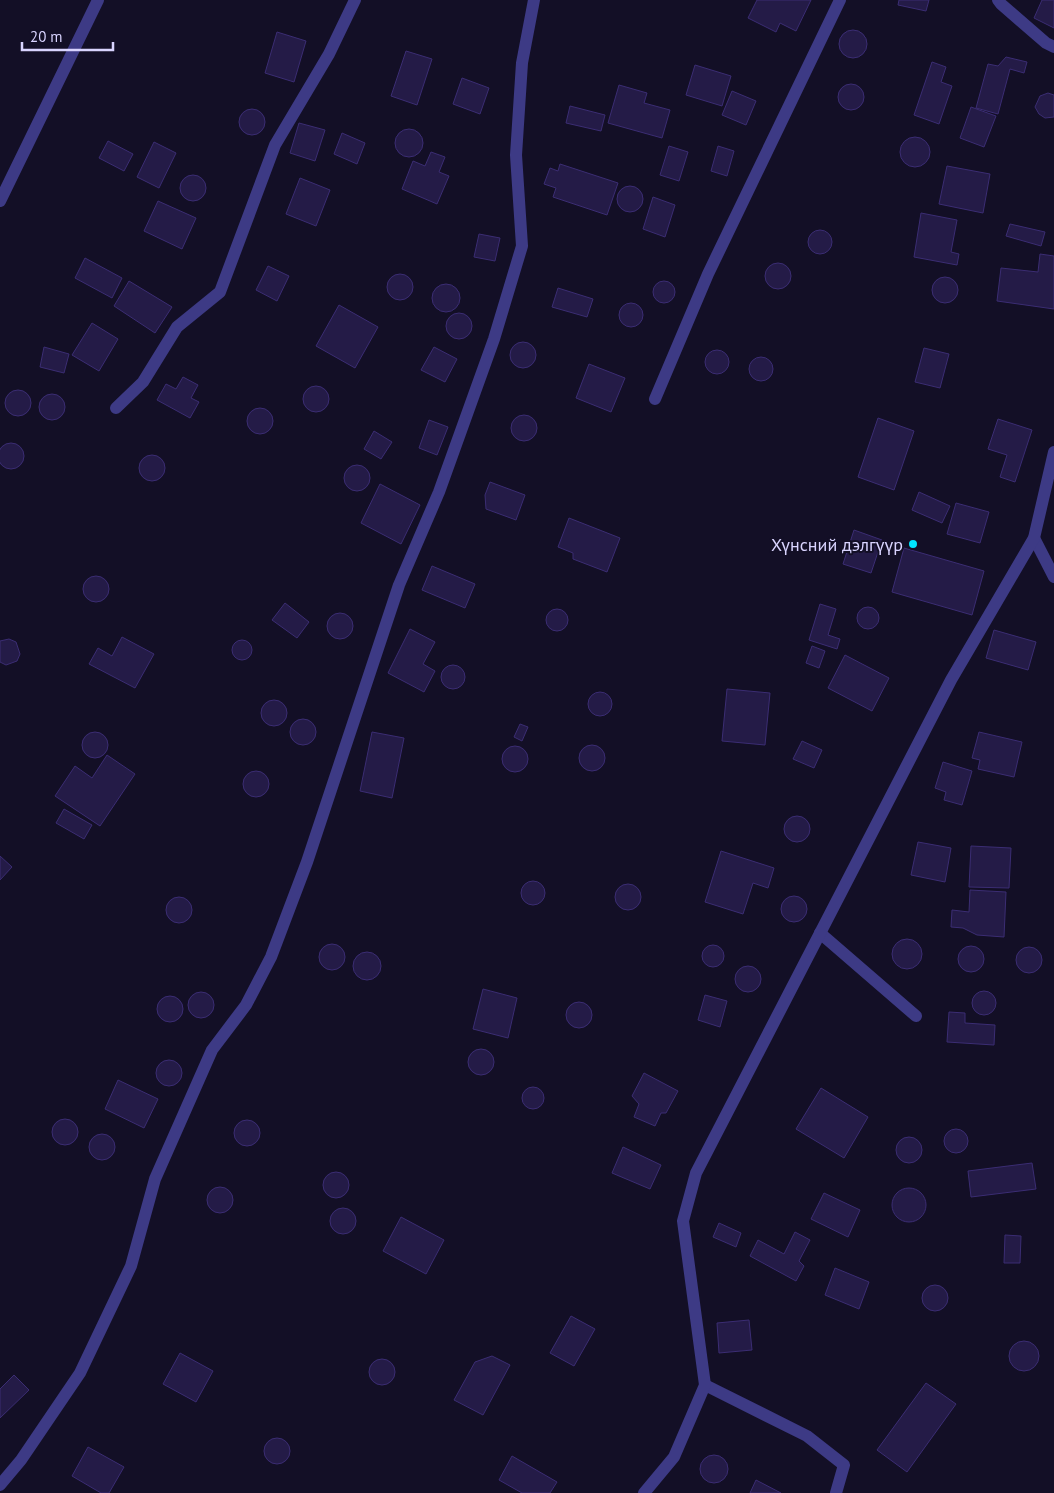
<svg xmlns="http://www.w3.org/2000/svg" width="1054" height="1493" font-family="'PT Sans',sans-serif">
<style>
.building{fill:#241b47;stroke:#3b2d73}
.lines{fill:none;stroke-linecap:round;stroke-linejoin:round}
.minor{stroke:#3d3a85;stroke-width:12}
.poi-dot{fill:#00e5ff;stroke:#130f26;stroke-width:2}
.labels{text-anchor:middle;dominant-baseline:central;stroke-width:4;stroke-linejoin:round;paint-order:stroke}
.poi-label{font-size:18px;fill:#d9d4ff;stroke:#130f26;text-anchor:end}
</style>
<rect width="100%" height="100%" fill="#130f26"/>
<g class="building">
<path d="M757 0H811L796 31 780 23 776 32 748 18Z"/>
<path d="M899 0H929L926 11 898 5Z"/>
<path d="M1042 0H1054V28L1034 18Z"/>
<circle cx="853" cy="44" r="14"/>
<path d="M277 32 306 41 294 82 265 73Z"/>
<path d="M406 51 432 59 417 105 391 96Z"/>
<path d="M1006 57 1027 62 1024 73 1010 69 998 114 976 108 988 64 998 66Z"/>
<path d="M932 62 946 67 941 82 952 86 939 124 914 115Z"/>
<path d="M695 65 731 76 722 106 686 95Z"/>
<path d="M462 78 489 88 480 114 453 104Z"/>
<circle cx="851" cy="97" r="13"/>
<path d="M619 85 647 93 644 103 670 110 662 138 608 123Z"/>
<path d="M732 91 756 101 746 125 722 115Z"/>
<path d="M1048 93 1054 95V117L1045 118 1039 114 1035 107 1040 96Z"/>
<path d="M570 106 605 115 601 131 566 123Z"/>
<path d="M971 107 996 116 984 147 960 138Z"/>
<circle cx="252" cy="122" r="13"/>
<path d="M299 123 325 130 315 161 290 153Z"/>
<circle cx="409" cy="143" r="14"/>
<path d="M342 133 365 143 357 164 334 154Z"/>
<circle cx="915" cy="152" r="15"/>
<path d="M108 141 133 154 124 171 99 158Z"/>
<path d="M154 142 176 153 159 188 137 177Z"/>
<path d="M669 146 688 152 679 181 660 175Z"/>
<path d="M718 146 734 151 727 176 711 171Z"/>
<path d="M431 152 445 157 439 172 449 176 437 204 402 189 413 161 425 166Z"/>
<path d="M560 164 618 183 607 215 553 197 556 188 544 184 550 168 558 171Z"/>
<path d="M947 166 990 174 983 213 939 204Z"/>
<circle cx="193" cy="188" r="13"/>
<path d="M300 178 330 190 316 226 286 214Z"/>
<circle cx="630" cy="199" r="13"/>
<path d="M653 197 675 205 665 237 643 229Z"/>
<path d="M158 201 196 218 182 249 144 231Z"/>
<path d="M921 213 957 220 951 252 959 254 957 265 914 257Z"/>
<path d="M1010 224 1045 232 1041 246 1006 236Z"/>
<circle cx="820" cy="242" r="12"/>
<path d="M479 234 500 238 495 261 474 257Z"/>
<path d="M1040 254 1054 256V309L997 301 1001 268 1038 272Z"/>
<path d="M85 258 122 278 112 298 75 278Z"/>
<circle cx="778" cy="276" r="13"/>
<path d="M268 266 289 276 277 301 256 290Z"/>
<circle cx="400" cy="287" r="13"/>
<circle cx="945" cy="290" r="13"/>
<circle cx="664" cy="292" r="11"/>
<path d="M129 281 172 307 155 333 114 306Z"/>
<circle cx="446" cy="298" r="14"/>
<path d="M558 288 593 299 587 317 552 307Z"/>
<circle cx="631" cy="315" r="12"/>
<path d="M339 305 378 327 355 368 316 346Z"/>
<circle cx="459" cy="326" r="13"/>
<path d="M92 323 118 339 99 371 72 355Z"/>
<circle cx="523" cy="355" r="13"/>
<path d="M44 347 69 354 64 373 40 367Z"/>
<path d="M434 347 457 359 445 382 421 370Z"/>
<path d="M924 348 949 354 940 388 915 382Z"/>
<circle cx="717" cy="362" r="12"/>
<circle cx="761" cy="369" r="12"/>
<path d="M589 364 625 378 611 412 576 398Z"/>
<path d="M183 377 198 385 191 398 199 402 190 418 157 400 166 384 176 389Z"/>
<circle cx="316" cy="399" r="13"/>
<circle cx="18" cy="403" r="13"/>
<circle cx="52" cy="407" r="13"/>
<circle cx="260" cy="421" r="13"/>
<circle cx="524" cy="428" r="13"/>
<path d="M878 418 914 431 894 490 858 477Z"/>
<path d="M998 419 1032 430 1015 482 1000 477 1007 455 988 449Z"/>
<path d="M429 420 448 427 437 455 419 448Z"/>
<path d="M374 431 392 442 381 459 364 449Z"/>
<circle cx="11" cy="456" r="13"/>
<circle cx="152" cy="468" r="13"/>
<circle cx="357" cy="478" r="13"/>
<path d="M490 482 525 495 516 520 486 509 485 495Z"/>
<path d="M380 484 420 505 401 544 361 523Z"/>
<path d="M919 492 950 506 942 523 912 510Z"/>
<path d="M956 503 989 512 980 543 947 534Z"/>
<path d="M569 518 620 538 607 572 573 559V553L558 547Z"/>
<path d="M854 530 882 540 871 573 843 564Z"/>
<path d="M904 548 984 571 972 615 892 592Z"/>
<path d="M432 566 475 584 465 608 422 590Z"/>
<circle cx="96" cy="589" r="13"/>
<path d="M285 603 309 622 297 638 272 620Z"/>
<path d="M820 604 836 609 828 635 840 639 837 649 809 640Z"/>
<circle cx="868" cy="618" r="11"/>
<circle cx="557" cy="620" r="11"/>
<circle cx="340" cy="626" r="13"/>
<path d="M410 629 435 642 423 664 435 671 424 692 388 673Z"/>
<path d="M994 630 1036 642 1028 670 986 658Z"/>
<path d="M122 637 154 654 135 688 89 664 98 648 112 656Z"/>
<path d="M9 639 16 642 20 654 17 661 6 665 0 662V641Z"/>
<circle cx="242" cy="650" r="10"/>
<path d="M812 646 825 651 819 668 806 663Z"/>
<path d="M845 655 889 678 872 711 828 688Z"/>
<circle cx="453" cy="677" r="12"/>
<path d="M727 689 770 693 765 745 722 741Z"/>
<circle cx="600" cy="704" r="12"/>
<circle cx="274" cy="713" r="13"/>
<circle cx="303" cy="732" r="13"/>
<path d="M520 724 528 727 522 741 514 737Z"/>
<path d="M372 732 404 738 392 798 360 791Z"/>
<path d="M979 732 1022 742 1014 777 978 769 980 760 972 758Z"/>
<circle cx="95" cy="745" r="13"/>
<path d="M802 741 822 750 814 768 793 759Z"/>
<circle cx="592" cy="758" r="13"/>
<circle cx="515" cy="759" r="13"/>
<path d="M107 755 135 774 100 826 55 796 75 766 92 778Z"/>
<path d="M943 762 972 771 962 805 944 800 946 792 935 788Z"/>
<circle cx="256" cy="784" r="13"/>
<path d="M64 809 92 825 84 839 56 823Z"/>
<circle cx="797" cy="829" r="13"/>
<path d="M918 842 951 848 945 882 911 875Z"/>
<path d="M971 846 1011 848 1009 888 969 887Z"/>
<path d="M721 851 774 868 768 888 753 883 743 914 705 902Z"/>
<path d="M0 856 12 867 0 880Z"/>
<circle cx="533" cy="893" r="12"/>
<circle cx="628" cy="897" r="13"/>
<path d="M970 890 1006 892 1004 937 977 935 963 928 951 927 952 910 969 912Z"/>
<circle cx="794" cy="909" r="13"/>
<circle cx="179" cy="910" r="13"/>
<circle cx="907" cy="954" r="15"/>
<circle cx="332" cy="957" r="13"/>
<circle cx="713" cy="956" r="11"/>
<circle cx="971" cy="959" r="13"/>
<circle cx="1029" cy="960" r="13"/>
<circle cx="367" cy="966" r="14"/>
<circle cx="748" cy="979" r="13"/>
<path d="M483 989 517 998 508 1038 473 1029Z"/>
<circle cx="984" cy="1003" r="12"/>
<circle cx="201" cy="1005" r="13"/>
<path d="M705 995 727 1001 720 1027 698 1020Z"/>
<circle cx="170" cy="1009" r="13"/>
<circle cx="579" cy="1015" r="13"/>
<path d="M949 1012 965 1013V1023L995 1025 994 1045 947 1042Z"/>
<circle cx="481" cy="1062" r="13"/>
<circle cx="169" cy="1073" r="13"/>
<path d="M644 1073 678 1091 666 1113H661L655 1126 634 1117 639 1104 632 1096Z"/>
<path d="M118 1080 158 1099 144 1128 105 1109Z"/>
<circle cx="533" cy="1098" r="11"/>
<path d="M821 1088 868 1117 844 1158 796 1129Z"/>
<circle cx="65" cy="1132" r="13"/>
<circle cx="247" cy="1133" r="13"/>
<circle cx="956" cy="1141" r="12"/>
<circle cx="102" cy="1147" r="13"/>
<circle cx="909" cy="1150" r="13"/>
<path d="M623 1147 661 1165 650 1189 612 1173Z"/>
<path d="M1032 1163 1036 1189 971 1197 968 1171Z"/>
<circle cx="336" cy="1185" r="13"/>
<circle cx="220" cy="1200" r="13"/>
<circle cx="909" cy="1205" r="17"/>
<path d="M824 1193 860 1210 848 1237 811 1219Z"/>
<circle cx="343" cy="1221" r="13"/>
<path d="M401 1217 444 1240 426 1274 383 1251Z"/>
<path d="M719 1223 741 1233 736 1247 713 1237Z"/>
<path d="M795 1232 810 1240 799 1261 804 1266 796 1281 750 1256 758 1240 784 1254Z"/>
<path d="M1005 1235 1021 1236 1020 1263H1004Z"/>
<path d="M835 1268 869 1282 859 1309 825 1295Z"/>
<circle cx="935" cy="1298" r="13"/>
<path d="M571 1316 595 1329 574 1366 550 1353Z"/>
<path d="M749 1320 752 1350 719 1353 717 1323Z"/>
<circle cx="1024" cy="1356" r="15"/>
<path d="M180 1353 213 1371 196 1402 163 1384Z"/>
<path d="M492 1356 510 1365 483 1415 454 1400 475 1362Z"/>
<circle cx="382" cy="1372" r="13"/>
<path d="M14 1375 29 1390 0 1418V1389Z"/>
<path d="M926 1383 956 1404 907 1472 877 1450Z"/>
<circle cx="277" cy="1451" r="13"/>
<path d="M88 1447 124 1467 109 1493H101L72 1476Z"/>
<circle cx="714" cy="1469" r="14"/>
<path d="M512 1456 557 1482 550 1493H522L499 1480Z"/>
<path d="M756 1480 781 1493H750Z"/>
</g>
<g class="lines">
<g class="minor">
<path d="M998 0 1001 4 1046 43 1054 47"/>
<path d="M0 201 98 0"/>
<path d="M655 399 708 274 840 0"/>
<path d="M116 408 143 382 177 327 220 292 275 145 329 54 355 0"/>
<path d="M1034 538 1054 577"/>
<path d="M820 933 916 1016"/>
<path d="M705 1385 807 1436 844 1465 836 1493"/>
<path d="M0 1485 21 1460 80 1373 131 1266 155 1179 212 1050 246 1005 271 957 307 862 399 585 439 492 494 339 522 246 516 155 522 63 534 0"/>
<path d="M644 1493 674 1457 705 1385 683 1221 696 1173 951 680 1034 538 1054 452"/>
</g>
</g>
<circle class="poi-dot" cx="913" cy="544" r="5"/>
<g class="labels">
<g class="poi-label">
<text x="903" y="544">Хүнсний дэлгүүр</text>
</g>
</g>
<path d="M22 42v8h91v-8" fill="none" stroke="#d9d4ff" stroke-width="2.5"/>
<text x="30" y="42" font-size="15" fill="#d9d4ff" stroke="#130f26" stroke-width="4" paint-order="stroke">20 m</text>
</svg>
